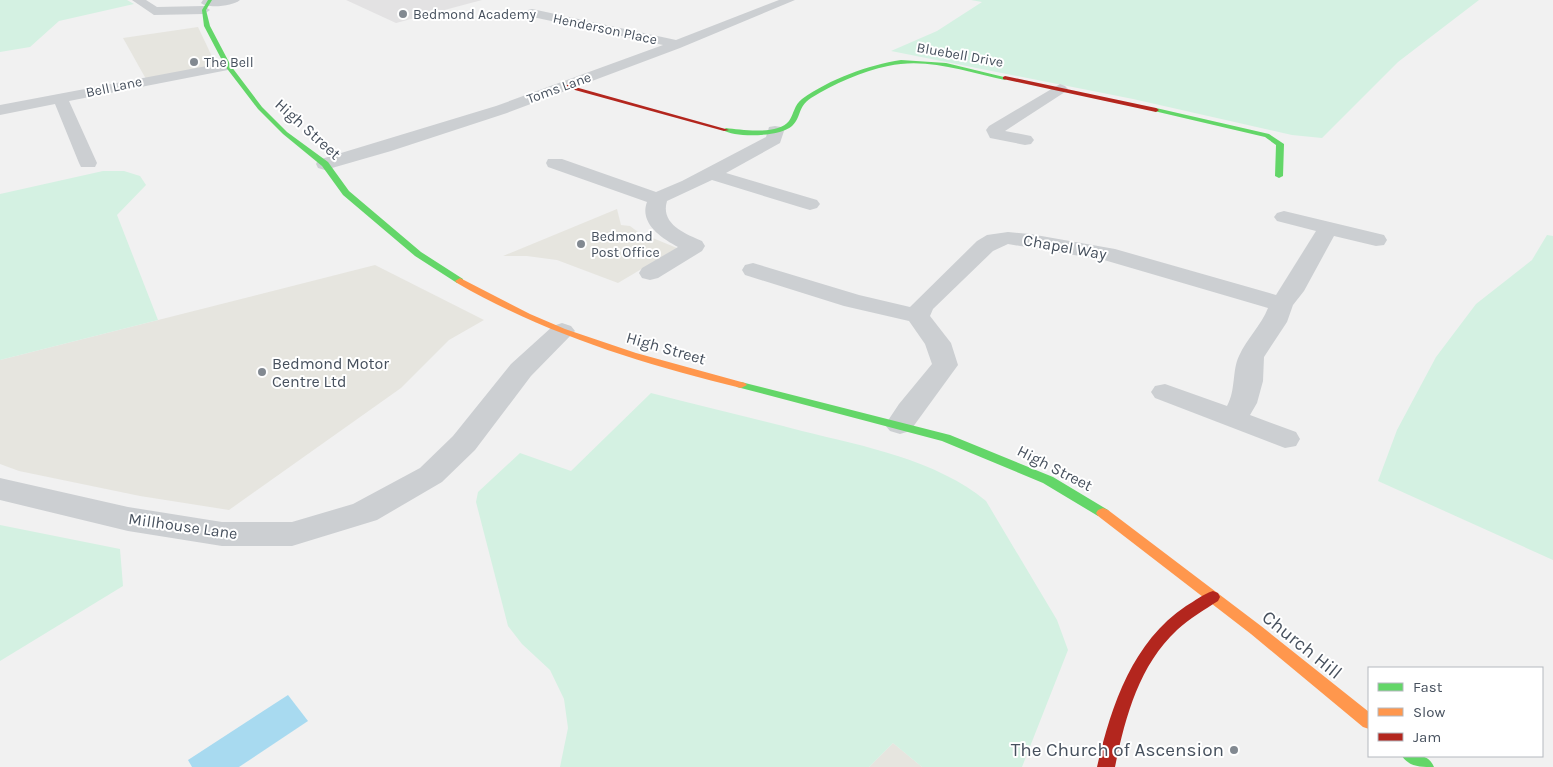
<svg xmlns="http://www.w3.org/2000/svg" width="1553" height="767" font-family="Karla,sans-serif">
<style>
.commercial{fill:#e6e5df}
.education{fill:#e3e2e3}
.green{fill:#d4f1e2}
.water{fill:#a8daf0}
.lines{fill:none;stroke-linecap:round;stroke-linejoin:round}
.street{fill:#cccfd2;fill-rule:evenodd}
.fast{fill:#63d668;fill-rule:evenodd}
.slow{fill:#ff974d;fill-rule:evenodd}
.jam{fill:#b3261e;fill-rule:evenodd}
.poi-dot{fill:#828991;stroke:#fff;stroke-width:2}
.labels{text-anchor:middle;dominant-baseline:central;stroke-width:4;stroke-linejoin:round;paint-order:stroke}
.far-poi-label{font-size:14px;fill:#47515e;stroke:#fff;text-anchor:start}
.far-street-label{font-size:14px;fill:#47515e;stroke:#fff}
.street-label{font-size:16px;fill:#47515e;stroke:#fff}
.poi-label{font-size:16px;fill:#47515e;stroke:#fff;text-anchor:start}
.near-street-label{font-size:19px;fill:#47515e;stroke:#fff}
.near-poi-label{font-size:19px;fill:#47515e;stroke:#fff;text-anchor:end}
</style>
<rect width="100%" height="100%" fill="#f1f1f1"/>
<g class="commercial">
<path d="M198 27 217 67 146 79 123 38Z"/>
<path d="M617 209 621 225 630 226 638 232 677 248 618 283 557 260 527 256H503Z"/>
<path d="M375 265 484 320 449 340 401 388 229 510 140 496 19 471 0 464V360Z"/>
<path d="M893 743 922 767H869Z"/>
</g>
<path class="education" d="M346 0H482L396 23Z"/>
<g class="green">
<path d="M0 0H127L134 4 59 21 30 47 0 52Z"/>
<path d="M971 0H1479L1398 62 1322 138 1292 135 1133 99 891 51 937 31 982 2Z"/>
<path d="M103 171H124L140 176 146 185 117 215 158 320 0 360V194Z"/>
<path d="M1547 235 1553 236V560L1378 481 1397 430 1436 357 1476 304 1532 260Z"/>
<path d="M651 393C701 406 752 418 802 431 863 446 937 460 986 501L1057 620 1068 650 1022 767H922L893 743 869 767H560L568 728 564 699 550 670 522 644 508 626 476 502 478 492 520 453 571 471Z"/>
<path d="M0 525 120 549 123 586 0 661Z"/>
</g>
<path class="water" d="M288 695 308 721 239 767H192L188 760Z"/>
<g class="lines">
<g class="street">
<path d="M132 0H146L157 7 204 6 210 10 204 14 154 15Z"/>
<path d="M203 0H240C234 6 207 9 201 3Z"/>
<path d="M779 0H795L680 48 507 113 391 151 325 170 318 168 316 164 318 160 496 106 663 45 528 16 526 13 528 10 532 9 676 40Z"/>
<path d="M228 62 235 66 233 69 69 101 97 163 95 167H81L79 163 55 104 0 115V105Z"/>
<path d="M1060 84 1065 86 1068 89 1065 92 1005 131 1031 136 1034 140 1031 144 1025 145 990 138 986 130 989 126Z"/>
<path d="M775 126 781 127 784 131 780 143 726 173 817 200 820 204 817 208 810 210 803 208 712 180 667 201C660 224 685 234 702 241L705 246 702 251 658 278 650 280 642 278 639 273 642 268 678 247C661 238 639 223 647 202L548 167 546 163 548 159H562L656 192 682 181 766 137 769 127Z"/>
<path d="M1284 211 1384 235 1387 240 1384 245 1376 246 1334 236 1304 291 1293 305 1287 322 1264 357 1263 381 1257 403 1250 415 1296 432 1300 439 1296 446 1285 448 1155 398 1151 392 1155 386 1165 384 1227 406C1236 390 1232 370 1239 356 1247 338 1261 326 1268 308L1104 260 1008 244 993 251 933 309 930 316 951 343 958 365 910 431 900 434 890 431 885 425 899 404 932 364 925 344 909 321 844 306 745 275 742 270 745 265 753 263 859 295 910 307 977 241 987 235 1008 232 1030 234 1115 249 1276 295 1316 231 1277 221 1274 217 1277 213Z"/>
<path d="M562 323 571 326 575 331 531 376 475 450 442 482 377 520 292 546H222L128 531 0 500V478L128 507 222 522H292L353 504 420 468 453 436 511 364 553 326Z"/>
</g>
<g class="fast">
<path d="M208 0H212L206 10 210 26 231 66 262 107 287 132 328 162 349 191 421 252 463 279V283H457L415 256 343 195 322 166 283 134 258 109 225 66 204 26 202 10Z"/>
<path d="M901 60 946 63 1008 78 1005 80C967 72 927 57 888 66 862 71 834 84 811 98 797 107 802 117 792 126 780 137 735 138 723 130L726 128C742 130 778 135 789 121 794 114 794 105 802 99 830 79 868 65 901 60Z"/>
<path d="M1156 108 1269 134 1284 144 1283 176 1279 178 1275 176 1276 145 1265 137 1154 111 1153 110Z"/>
<path d="M741 382 950 435 1053 477 1108 510 1110 513 1108 516H1098L1043 483 942 441 737 387 735 385 737 383Z"/>
<path d="M1402 756C1415 755 1428 753 1434 767 1421 767 1409 767 1402 756Z"/>
</g>
<g class="slow">
<path d="M460 278 530 314 565 329 636 353 745 383 747 385 741 388C642 364 545 334 457 283L455 281Z"/>
<path d="M1103 508 1108 510 1261 626 1369 712V729L1363 727 1251 634 1098 516 1096 513 1098 510Z"/>
</g>
<g class="jam">
<path d="M1005 76 1156 108 1159 110 1156 112 1003 79V77Z"/>
<path d="M564 85H568L729 130 724 131 564 87Z"/>
<path d="M1213 591 1218 593 1220 597 1218 601C1204 610 1190 618 1177 630 1139 665 1125 718 1115 767H1097C1111 707 1132 642 1186 606 1195 601 1203 594 1213 591Z"/>
</g>
</g>
<g class="poi-dot">
<circle cx="403" cy="14" r="5"/>
<circle cx="194" cy="62" r="5"/>
<circle cx="581" cy="244" r="5"/>
<circle cx="262" cy="372" r="5"/>
<circle cx="1234" cy="750" r="5"/>
</g>
<g class="labels">
<g class="far-poi-label">
<text x="413" y="14">Bedmond Academy</text>
<text x="204" y="62">The Bell</text>
<text x="591" y="236">Bedmond<tspan x="591" dy="16">Post Office</tspan></text>
</g>
<g class="far-street-label">
<text transform="translate(605 29) rotate(12)">Henderson Place</text>
<text transform="translate(960 55) rotate(10)">Bluebell Drive</text>
<text transform="translate(114 87) rotate(-12)">Bell Lane</text>
<text transform="translate(559 88) rotate(-20)">Toms Lane</text>
</g>
<g class="street-label">
<text transform="translate(308 129) rotate(42)">High Street</text>
<text transform="translate(1065 247) rotate(10)">Chapel Way</text>
<text transform="translate(666 348) rotate(16)">High Street</text>
<text transform="translate(1055 468) rotate(27)">High Street</text>
<text transform="translate(183 526) rotate(8)">Millhouse Lane</text>
</g>
<g class="poi-label">
<text x="272" y="363">Bedmond Motor<tspan x="272" dy="18">Centre Ltd</tspan></text>
</g>
<g class="near-street-label">
<text transform="translate(1302 645) rotate(39)">Church Hill</text>
</g>
<g class="near-poi-label">
<text x="1224" y="750">The Church of Ascension</text>
</g>
</g>
<rect x="1368" y="667" width="175" height="90" fill="#ffffff" stroke="#b5b9bf"/>
<rect x="1378" y="683" width="25" height="8" fill="#63d668" stroke="#b5b9bf"/>
<text x="1413" y="692" font-size="15" fill="#47515e">Fast</text>
<rect x="1378" y="708" width="25" height="8" fill="#ff974d" stroke="#b5b9bf"/>
<text x="1413" y="717" font-size="15" fill="#47515e">Slow</text>
<rect x="1378" y="733" width="25" height="8" fill="#b3261e" stroke="#b5b9bf"/>
<text x="1413" y="742" font-size="15" fill="#47515e">Jam</text>
</svg>
